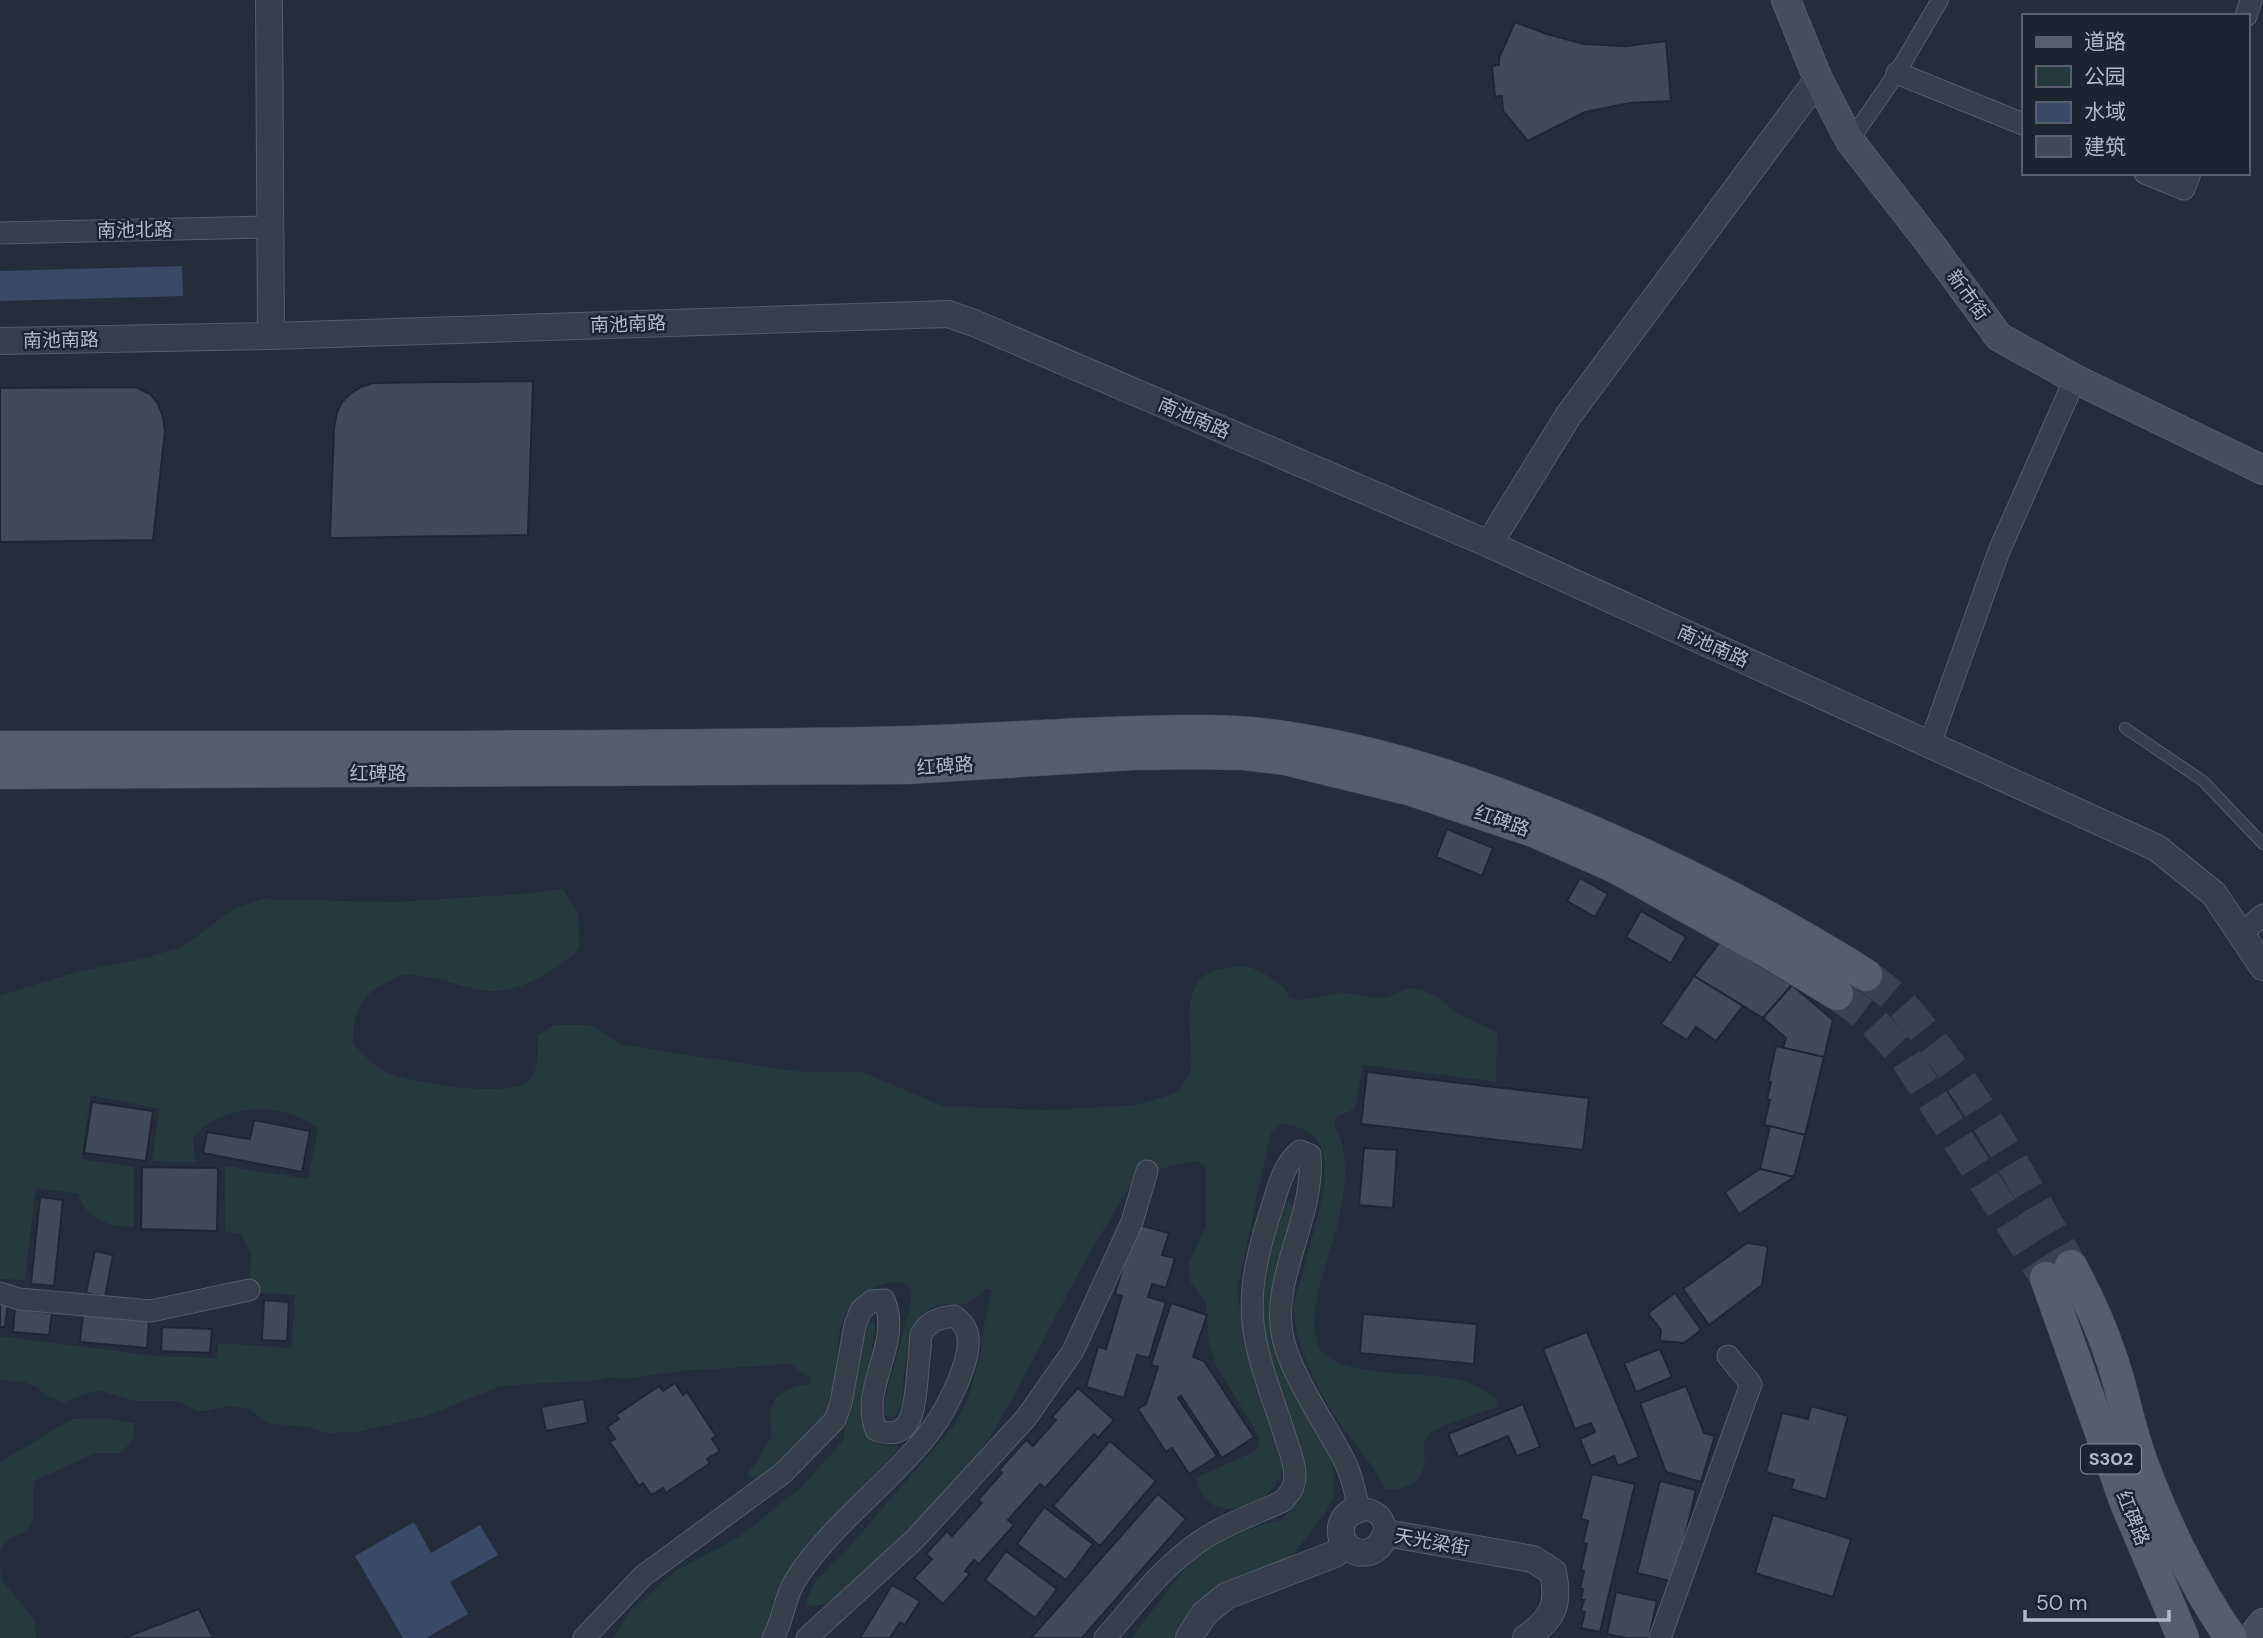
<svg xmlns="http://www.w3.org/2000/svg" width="2263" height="1638" font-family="'DM Sans','Noto Sans SC',sans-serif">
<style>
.green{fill:#253a3d}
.water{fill:#384a66}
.building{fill:#3f4b5b;stroke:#1e2633;stroke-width:2}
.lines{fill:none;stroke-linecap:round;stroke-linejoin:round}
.primary-tunnel{stroke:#384251;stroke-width:32;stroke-dasharray:32 16;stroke-linecap:butt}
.service-casing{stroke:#555d6a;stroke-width:12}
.pedestrian-casing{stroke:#555d6a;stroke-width:18}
.minor-casing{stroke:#555d6a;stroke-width:23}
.tertiary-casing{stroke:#555d6a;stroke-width:28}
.secondary-casing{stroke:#555d6a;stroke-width:30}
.primary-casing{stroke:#404855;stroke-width:33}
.service{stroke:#373f4c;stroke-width:10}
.pedestrian{stroke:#373f4c;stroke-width:16}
.minor{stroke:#373f4c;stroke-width:21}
.tertiary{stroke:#373f4c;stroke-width:26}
.secondary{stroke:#454e5f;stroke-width:28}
.primary{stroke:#555e6c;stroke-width:32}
.labels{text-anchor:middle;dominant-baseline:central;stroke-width:5;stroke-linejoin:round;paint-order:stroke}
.shield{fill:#1c2431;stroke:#858d9b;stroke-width:2}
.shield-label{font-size:18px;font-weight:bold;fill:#b2bac8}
.street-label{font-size:19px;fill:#b2bac8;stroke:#1c2431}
</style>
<rect width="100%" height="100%" fill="#232d3c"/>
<g class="green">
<path d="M563 889 578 914 580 948C559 969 520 993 490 991 464 990 432 973 405 975 398 975 388 982 381 986 357 998 353 1019 353 1044 362 1052 371 1063 381 1069 401 1083 509 1098 527 1082 540 1071 538 1051 537 1036L554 1025H590L623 1045 801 1072H862L943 1106 1048 1110 1137 1105 1178 1092C1182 1085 1190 1076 1191 1068 1194 1033 1173 975 1226 968 1240 966 1251 966 1263 973 1275 980 1284 985 1290 998L1303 1000 1342 992 1373 998 1388 997 1408 988 1423 990 1439 998 1456 1013 1497 1032 1496 1082 1363 1065 1355 1109 1336 1117 1334 1124C1357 1165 1339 1222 1326 1264 1319 1289 1308 1321 1319 1347 1331 1377 1425 1372 1455 1379 1471 1382 1483 1389 1497 1400L1498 1406C1482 1413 1445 1423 1432 1432 1418 1441 1427 1454 1424 1466 1420 1484 1402 1491 1386 1490 1375 1467 1358 1449 1343 1428 1318 1392 1295 1348 1293 1304 1301 1280 1308 1255 1314 1231 1325 1190 1343 1129 1281 1124L1271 1132 1237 1290 1240 1310 1280 1446C1281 1451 1283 1457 1283 1462 1284 1498 1223 1528 1202 1494 1199 1490 1198 1483 1196 1478L1257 1450 1260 1438 1216 1365 1209 1345 1206 1304 1190 1281 1188 1264 1206 1226V1167L1197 1161C1176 1165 1154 1168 1136 1180 1126 1188 1115 1213 1107 1224 1065 1292 1033 1366 992 1434 965 1479 923 1514 887 1553 865 1576 841 1610 807 1605V1599L816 1580 844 1553 955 1424 967 1401 981 1353 985 1318 992 1290 987 1288C981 1293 972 1302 964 1304 953 1306 945 1301 932 1308 905 1321 905 1377 901 1404L898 1412 894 1417H888L884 1413V1403L910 1307 912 1292 908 1285C893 1280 882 1283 868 1291 861 1296 853 1301 848 1309 832 1335 840 1383 826 1413 817 1431 800 1444 786 1457 774 1468 767 1477 751 1478L747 1473C758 1463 762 1450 771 1438 772 1431 770 1423 770 1416 771 1393 791 1386 810 1384V1378L790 1364 680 1371 628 1379 608 1377 595 1381 523 1384 498 1387 426 1416 358 1432 326 1433 307 1427 267 1423 250 1409 227 1406 207 1411H197L176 1401H133L103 1391 91 1392 64 1402 45 1396 37 1387 23 1382 0 1380V1336L155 1356 217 1358 218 1343 291 1348 295 1295 262 1293 252 1289 250 1275 251 1254 241 1234 225 1231V1166L308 1179 318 1128C284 1102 223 1102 193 1137L195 1162 152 1161 159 1109 91 1095 81 1159 134 1167V1227C108 1227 87 1220 78 1194L36 1188 25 1280 0 1279V995L81 971 141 959 182 947 232 910 261 899 394 902 520 894Z"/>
<path d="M1289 1201 1294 1210 1275 1298 1328 1451C1331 1465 1336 1480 1334 1494 1331 1512 1302 1540 1291 1558L1179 1638H1131L1193 1558 1222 1541 1258 1526 1281 1519 1292 1509 1300 1495 1260 1334 1258 1301 1268 1248 1284 1202Z"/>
<path d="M869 1322H873L875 1327 861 1417C867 1443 876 1447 901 1446L815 1540 765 1638H613L629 1612 677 1570 739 1537 801 1487 843 1441 863 1331Z"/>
<path d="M103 1418 134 1423V1438L121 1453H95L34 1481C32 1492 35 1513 32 1522 24 1540 1 1531 0 1559V1462L72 1419Z"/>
<path d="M0 1565 2 1581 35 1620 36 1638H0Z"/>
</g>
<g class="water">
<path d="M182 266 183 296 0 301V271Z"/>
<path d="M414 1522 431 1553 480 1525 498 1555 450 1582 468 1614 426 1638H403L355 1556Z"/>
</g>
<g class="building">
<path d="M1515 22 1547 34 1584 44 1626 46 1666 41 1671 101 1630 103 1585 112 1528 141 1503 111 1502 96 1495 97 1492 66 1499 65V58Z"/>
<path d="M533 381 528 535 330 538 334 428 337 412 342 402 350 394 361 387 373 383Z"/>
<path d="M136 387 150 394 158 404 163 417 165 431 153 540 0 542V388Z"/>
<path d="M1447 829 1493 848 1482 876 1436 857Z"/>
<path d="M1580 878 1608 894 1595 917 1567 901Z"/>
<path d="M1641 911 1686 937 1671 963 1626 937Z"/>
<path d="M1720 942 1792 985 1763 1018 1694 976Z"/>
<path d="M1694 976 1743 1006 1716 1041 1696 1027 1687 1040 1661 1024Z"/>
<path d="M1792 985 1833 1020 1824 1057 1783 1048 1786 1038 1763 1018Z"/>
<path d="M1776 1046 1824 1057 1805 1135 1764 1125 1770 1100 1767 1099 1771 1082H1768Z"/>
<path d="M1367 1072 1589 1098 1583 1150 1361 1124Z"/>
<path d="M92 1102 153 1111 146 1161 84 1153Z"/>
<path d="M254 1120 310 1131 302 1172 203 1153 207 1132 250 1139Z"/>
<path d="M1770 1126 1805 1135 1794 1177 1760 1169Z"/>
<path d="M1364 1148 1397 1150 1393 1208 1359 1205Z"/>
<path d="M142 1167 218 1168 217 1231 141 1229Z"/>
<path d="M1760 1169 1794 1177 1739 1214 1725 1192Z"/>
<path d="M40 1197 63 1200 54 1286 31 1284Z"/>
<path d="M1136 1224 1169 1233 1162 1255 1175 1258 1166 1288 1152 1284 1148 1297 1166 1302 1149 1358 1137 1355 1124 1398 1086 1387 1098 1347 1106 1349 1122 1296 1115 1294Z"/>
<path d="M1747 1243 1768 1246 1762 1285 1709 1325 1683 1289Z"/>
<path d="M95 1251 113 1255 105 1297 86 1293Z"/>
<path d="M1675 1293 1701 1330 1684 1343 1660 1341 1661 1330 1648 1313Z"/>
<path d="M264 1300 289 1302 287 1341 262 1340Z"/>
<path d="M0 1303 8 1304 5 1327H0Z"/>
<path d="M1171 1303 1207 1315 1193 1357 1204 1361 1254 1437 1222 1458 1181 1396 1178 1398 1217 1456 1189 1474 1172 1448 1166 1452 1138 1409 1146 1404 1158 1367 1151 1365Z"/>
<path d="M15 1309 52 1313 49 1335 13 1332Z"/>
<path d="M83 1314 149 1320 147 1348 80 1342Z"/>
<path d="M1363 1314 1477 1324 1474 1364 1360 1353Z"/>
<path d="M162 1327 212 1329 210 1353 161 1351Z"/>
<path d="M1587 1332 1639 1457 1618 1466 1614 1456 1591 1466 1580 1439 1595 1432 1591 1423 1575 1429 1543 1349Z"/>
<path d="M1660 1349 1672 1377 1636 1392 1624 1363Z"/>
<path d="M675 1383 683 1395 687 1392 716 1436 712 1439 720 1451 707 1459 710 1463 666 1493 663 1488 651 1495 643 1483 639 1486 610 1442 615 1439 607 1427 619 1419 616 1415 659 1386 663 1391Z"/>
<path d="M1686 1386 1704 1433 1715 1436 1701 1482 1666 1472 1640 1403Z"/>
<path d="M1078 1388 1114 1420 1098 1438 1094 1434 1045 1488 1040 1484 1008 1520 1014 1525 979 1564 974 1560 965 1571 970 1574 943 1604 914 1578 932 1559 926 1554 947 1531 952 1536 982 1503 978 1500 1002 1473 999 1470 1026 1440 1033 1446 1056 1420 1052 1417Z"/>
<path d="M584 1399 588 1423 546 1431 541 1407Z"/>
<path d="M1523 1404 1540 1447 1517 1456 1508 1436 1458 1457 1448 1434Z"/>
<path d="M1811 1406 1848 1416 1826 1499 1791 1489 1794 1480 1766 1472 1782 1413 1808 1419Z"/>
<path d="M1110 1441 1156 1481 1100 1546 1053 1506Z"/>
<path d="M1592 1474 1635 1484 1600 1632 1581 1628 1585 1612 1581 1611 1584 1600H1581L1583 1589H1580L1584 1571 1581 1570 1587 1544 1583 1543 1588 1521 1581 1519Z"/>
<path d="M1660 1481 1696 1490 1674 1582 1637 1573Z"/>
<path d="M1158 1494 1186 1519 1082 1638H1031Z"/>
<path d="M1044 1507 1093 1544 1066 1580 1017 1544Z"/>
<path d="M1773 1515 1851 1539 1833 1597 1755 1573Z"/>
<path d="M1006 1551 1057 1589 1035 1618 985 1580Z"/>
<path d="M892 1585 920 1601 905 1625 900 1622 890 1638H860Z"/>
<path d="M1616 1592 1657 1601 1649 1638H1626L1607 1634Z"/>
<path d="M199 1609 213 1638H124Z"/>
</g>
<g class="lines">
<g class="primary-tunnel">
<path d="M1866 975C1877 984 1889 992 1899 1002 1969 1079 2020 1176 2071 1266"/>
<path d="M1837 994 1869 1018 1904 1055 2046 1278"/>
</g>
<defs>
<path id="service" d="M2125 728 2203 781 2263 844"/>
<path id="pedestrian" d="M1850 141 1897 73 1940 0"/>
<g id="minor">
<path d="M2246 16 2251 0"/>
<path d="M1897 73 2023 124"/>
<path d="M2145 173 2184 189 2190 173"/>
<path d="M0 233 271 227"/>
<path d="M1930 744 1999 551 2075 379"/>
<path d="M2241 934 2263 915"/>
<path d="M0 1293 19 1299 151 1311 249 1290"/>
<path d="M584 1638 643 1576 783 1473 835 1420 841 1403 855 1325 861 1310 872 1301 884 1300C903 1343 859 1387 876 1430 913 1443 914 1407 917 1381 918 1366 920 1351 921 1335 928 1321 939 1318 954 1316 961 1321 967 1327 968 1337 971 1364 943 1417 925 1438 885 1487 831 1525 796 1579 784 1597 784 1620 773 1638"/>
<path d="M807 1638 915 1539 1026 1418 1073 1351 1132 1222 1147 1171"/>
<path d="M1105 1638C1131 1609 1156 1575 1187 1551 1214 1528 1251 1516 1283 1501 1288 1495 1293 1490 1294 1483 1298 1469 1289 1450 1285 1436 1274 1400 1257 1361 1253 1323 1249 1284 1260 1244 1272 1207 1278 1188 1284 1163 1300 1151L1310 1155C1315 1216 1272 1276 1282 1333 1288 1371 1325 1423 1343 1458 1351 1473 1355 1491 1359 1509 1375 1508 1385 1517 1386 1533"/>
<path d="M1660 1638 1751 1384 1728 1356"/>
</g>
<g id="tertiary">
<path d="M269 0 271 336"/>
<path d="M0 341 271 336 948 314 974 323 1489 544 2157 848 2214 894 2263 967"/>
<path d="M1489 544 1568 416 1818 79"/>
<path d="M1345 1544C1336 1529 1342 1514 1359 1509"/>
<path d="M1189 1638 1204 1614 1226 1596 1335 1554 1345 1544C1360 1560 1380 1553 1386 1533L1533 1559 1553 1572C1560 1606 1553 1618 1526 1638"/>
</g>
<g id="secondary">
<path d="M1786 0 1818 79 1850 141 1929 242 1999 337 2075 379 2263 470"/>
<path d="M2251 1638 2263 1623"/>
</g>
<g id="primary">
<path d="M0 747C289 747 578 748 867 743 947 742 1028 736 1108 733 1169 731 1230 728 1291 738 1395 754 1496 790 1593 832 1688 873 1779 920 1866 975"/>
<path d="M0 773 907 768 1133 754 1194 753 1244 754 1285 759 1412 790 1536 832 1615 867 1766 951 1837 994"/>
<path d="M2071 1266C2086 1294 2100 1324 2110 1354 2122 1387 2128 1423 2140 1457 2161 1516 2195 1587 2231 1638"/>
<path d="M2046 1278 2126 1503 2183 1638"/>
</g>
</defs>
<use href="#service" class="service-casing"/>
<use href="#pedestrian" class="pedestrian-casing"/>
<use href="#minor" class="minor-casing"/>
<use href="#tertiary" class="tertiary-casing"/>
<use href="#secondary" class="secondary-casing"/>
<use href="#primary" class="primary-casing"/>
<use href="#service" class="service"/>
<use href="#pedestrian" class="pedestrian"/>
<use href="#minor" class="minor"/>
<use href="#tertiary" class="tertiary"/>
<use href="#secondary" class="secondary"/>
<use href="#primary" class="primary"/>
</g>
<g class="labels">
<rect class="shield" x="2081" y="1444.5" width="60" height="29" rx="5"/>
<g class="shield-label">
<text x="2111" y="1459">S302</text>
</g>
<g class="street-label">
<text transform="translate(135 230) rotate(-1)">南池北路</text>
<text transform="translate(1968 295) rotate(54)">新市街</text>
<text transform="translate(628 324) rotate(-2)">南池南路</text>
<text transform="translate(61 340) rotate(-1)">南池南路</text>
<text transform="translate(1194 418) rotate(23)">南池南路</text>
<text transform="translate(1713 646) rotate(24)">南池南路</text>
<text transform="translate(945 766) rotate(-4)">红碑路</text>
<text x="378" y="773">红碑路</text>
<text transform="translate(1502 821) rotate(19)">红碑路</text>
<text transform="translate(2133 1518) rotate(68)">红碑路</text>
<text transform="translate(1432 1542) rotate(10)">天光梁街</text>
</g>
</g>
<rect x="2022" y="14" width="228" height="161" fill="#1c2431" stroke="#58606d" stroke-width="2"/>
<rect x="2036" y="37" width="35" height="10" fill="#555e6c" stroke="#58606d" stroke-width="2"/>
<text x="2084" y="49" font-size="21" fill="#b2bac8">道路</text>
<rect x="2036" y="66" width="35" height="21" fill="#253a3d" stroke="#58606d" stroke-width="2"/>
<text x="2084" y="84" font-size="21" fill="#b2bac8">公园</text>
<rect x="2036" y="102" width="35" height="21" fill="#384a66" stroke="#58606d" stroke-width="2"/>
<text x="2084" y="119" font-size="21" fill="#b2bac8">水域</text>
<rect x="2036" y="136" width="35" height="21" fill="#3f4b5b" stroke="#58606d" stroke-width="2"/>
<text x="2084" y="154" font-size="21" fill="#b2bac8">建筑</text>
<path d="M2025 1610v10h144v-10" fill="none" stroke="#b2bac8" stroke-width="3.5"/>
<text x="2036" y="1610" font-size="21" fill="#b2bac8" stroke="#1c2431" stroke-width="5" paint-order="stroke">50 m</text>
</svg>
